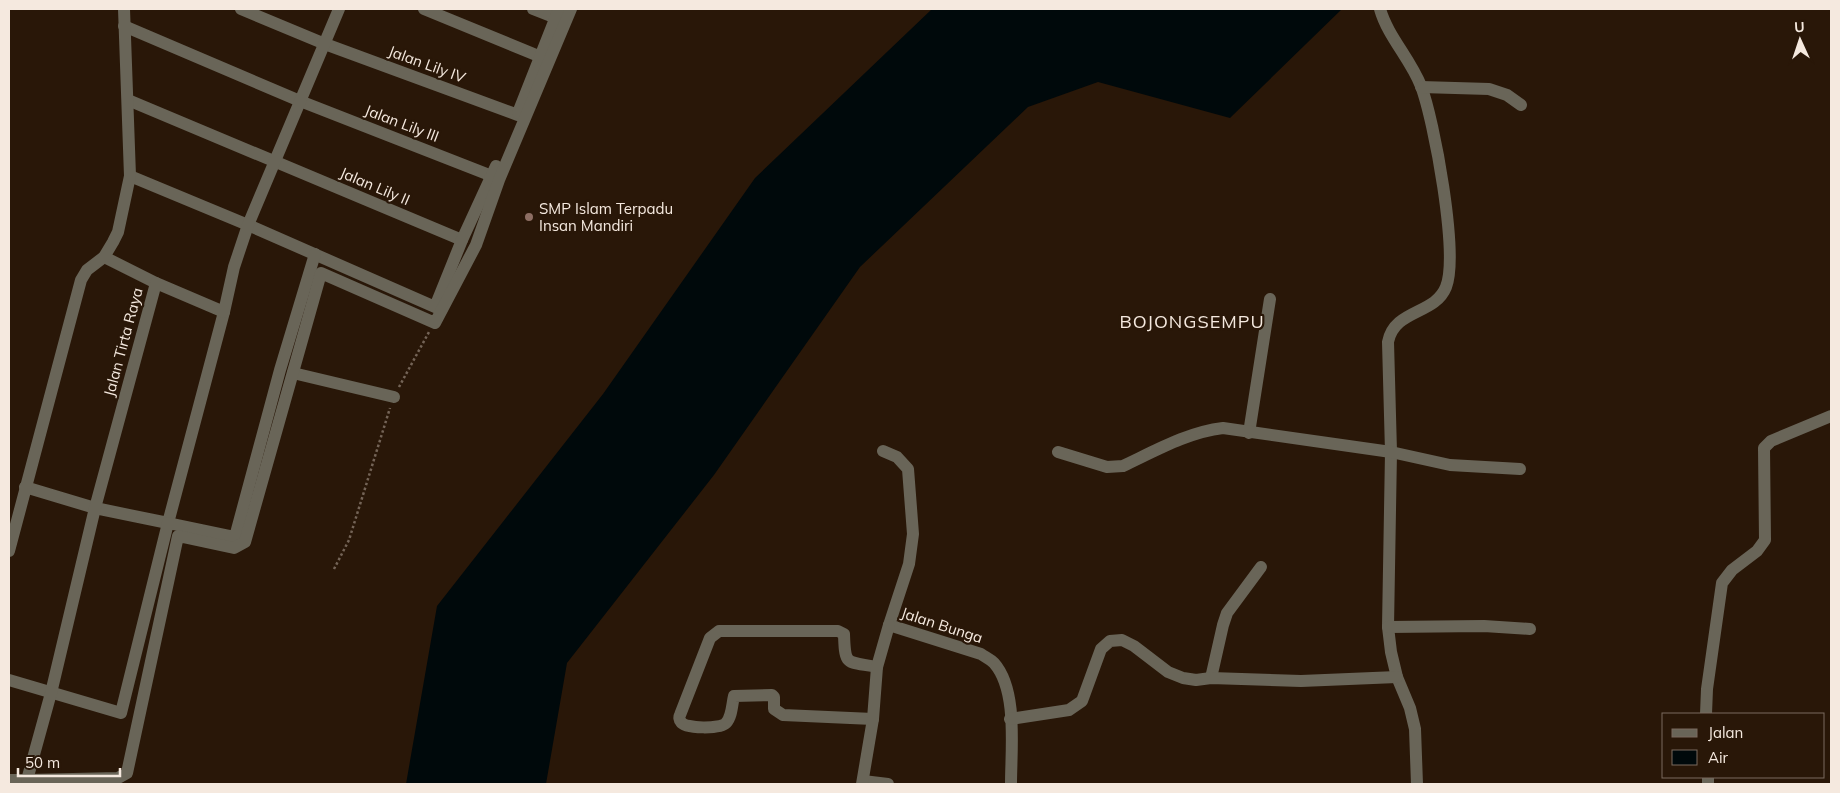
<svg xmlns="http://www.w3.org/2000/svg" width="1840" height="793" font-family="Mulish,sans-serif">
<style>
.water{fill:#00090b}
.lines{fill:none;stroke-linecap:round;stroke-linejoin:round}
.path{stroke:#746457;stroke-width:2.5;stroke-dasharray:2.5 2.5;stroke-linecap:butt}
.minor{stroke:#696558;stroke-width:12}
.education-dot{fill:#8d6e63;stroke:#291708;stroke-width:2}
.labels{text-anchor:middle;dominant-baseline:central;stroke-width:4.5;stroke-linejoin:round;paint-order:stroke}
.street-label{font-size:15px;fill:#f5e9df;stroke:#291708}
.poi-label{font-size:15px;fill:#f5e9df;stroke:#291708;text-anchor:start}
.quarter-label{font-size:18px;letter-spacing:1px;fill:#f5e9df;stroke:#291708}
</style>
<rect width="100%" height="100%" fill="#291708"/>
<path class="water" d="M932 9H1342L1230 118 1098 82 1028 107 860 267 714 475 567 663 546 784H406L437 606 603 394 755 178Z"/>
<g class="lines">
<g class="path">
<path d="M399 387 429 332"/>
<path d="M334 569 349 540 390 408"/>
</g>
<g class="minor">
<path d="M241 9 325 44 518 115"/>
<path d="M424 9 541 57"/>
<path d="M533 9 556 18"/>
<path d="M1380 9C1388 37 1410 58 1421 86 1434 120 1459 254 1446 287 1435 315 1394 309 1388 342L1391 452 1388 627 1391 652 1397 677 1410 708 1415 729 1417 784"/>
<path d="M124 26 300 101 492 176"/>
<path d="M1421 87 1489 89 1507 95 1521 105"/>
<path d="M128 100 462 240"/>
<path d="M518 113 559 9"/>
<path d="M130 176 248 225 435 307 462 240 496 166"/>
<path d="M104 257 156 283"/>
<path d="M293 373 394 397"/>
<path d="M1249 433 1270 299"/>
<path d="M883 451 897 457 908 469 913 534 909 564 889 625 981 654C985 657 990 659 994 663 1018 690 1011 749 1011 784"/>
<path d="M1058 452 1107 467 1123 466C1155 451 1188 432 1223 428L1391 452 1450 465 1520 469"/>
<path d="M25 487 95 508 168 523 224 312"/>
<path d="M9 551 81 280 87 270 104 257 113 242 118 232 130 176 124 9"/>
<path d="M1388 627 1484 626 1530 629"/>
<path d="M1211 678 1223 625 1227 613 1261 567"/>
<path d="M9 680 121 713 168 523 235 537 280 370 315 254"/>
<path d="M1706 714 1707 689 1722 583 1732 570 1757 551 1765 540 1764 448 1771 441 1831 416"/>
<path d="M873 719 783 715 774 709V697L772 695 734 696C732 704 732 717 726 723 721 729 685 729 681 722 679 720 679 717 680 715L710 638 719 631H838L844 634C845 667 846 661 877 667"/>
<path d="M1010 719 1069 710 1082 701 1101 649 1110 641 1122 640 1134 646 1168 672 1183 678 1196 680 1211 678 1301 681 1397 677"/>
<path d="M1708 777V784"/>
<path d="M9 780H27L51 693 95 508 156 283 224 312 234 267 248 225 339 9"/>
<path d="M27 780 118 778 127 773 178 536 234 548 245 542 321 273 435 323 476 245 499 180 571 9"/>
<path d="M863 781 888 784"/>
<path d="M862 784 873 719 877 667 889 625"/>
</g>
</g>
<circle class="education-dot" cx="529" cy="217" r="5"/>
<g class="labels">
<g class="street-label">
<text transform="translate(427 64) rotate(20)">Jalan Lily IV</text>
<text transform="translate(402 123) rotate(21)">Jalan Lily III</text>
<text transform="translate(375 186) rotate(23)">Jalan Lily II</text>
<text transform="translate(123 342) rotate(-75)">Jalan Tirta Raya</text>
<text transform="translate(942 625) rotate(18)">Jalan Bunga</text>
</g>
<g class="poi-label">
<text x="539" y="208">SMP Islam Terpadu<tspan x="539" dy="17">Insan Mandiri</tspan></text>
</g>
<g class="quarter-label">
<text x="1192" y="321">BOJONGSEMPU</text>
</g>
</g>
<rect width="1840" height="793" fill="none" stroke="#f5e9df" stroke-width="20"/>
<rect x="1662" y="713" width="162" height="65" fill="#291708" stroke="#7b6b5e"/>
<rect x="1672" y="729" width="25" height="8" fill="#696558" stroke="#7b6b5e"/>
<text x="1708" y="738" font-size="15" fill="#f5e9df">Jalan</text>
<rect x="1672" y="750" width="25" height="15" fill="#00090b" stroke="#7b6b5e"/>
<text x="1708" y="763" font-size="15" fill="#f5e9df">Air</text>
<g transform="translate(1800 40) rotate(357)" stroke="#291708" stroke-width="4" paint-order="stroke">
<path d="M0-4L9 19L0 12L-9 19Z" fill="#f5e9df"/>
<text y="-8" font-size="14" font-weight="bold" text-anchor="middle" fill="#f5e9df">U</text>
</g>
<path d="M18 768v8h102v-8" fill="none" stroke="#f5e9df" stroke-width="2.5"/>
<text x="25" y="768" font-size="15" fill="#f5e9df" stroke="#291708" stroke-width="4" paint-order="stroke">50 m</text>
</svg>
